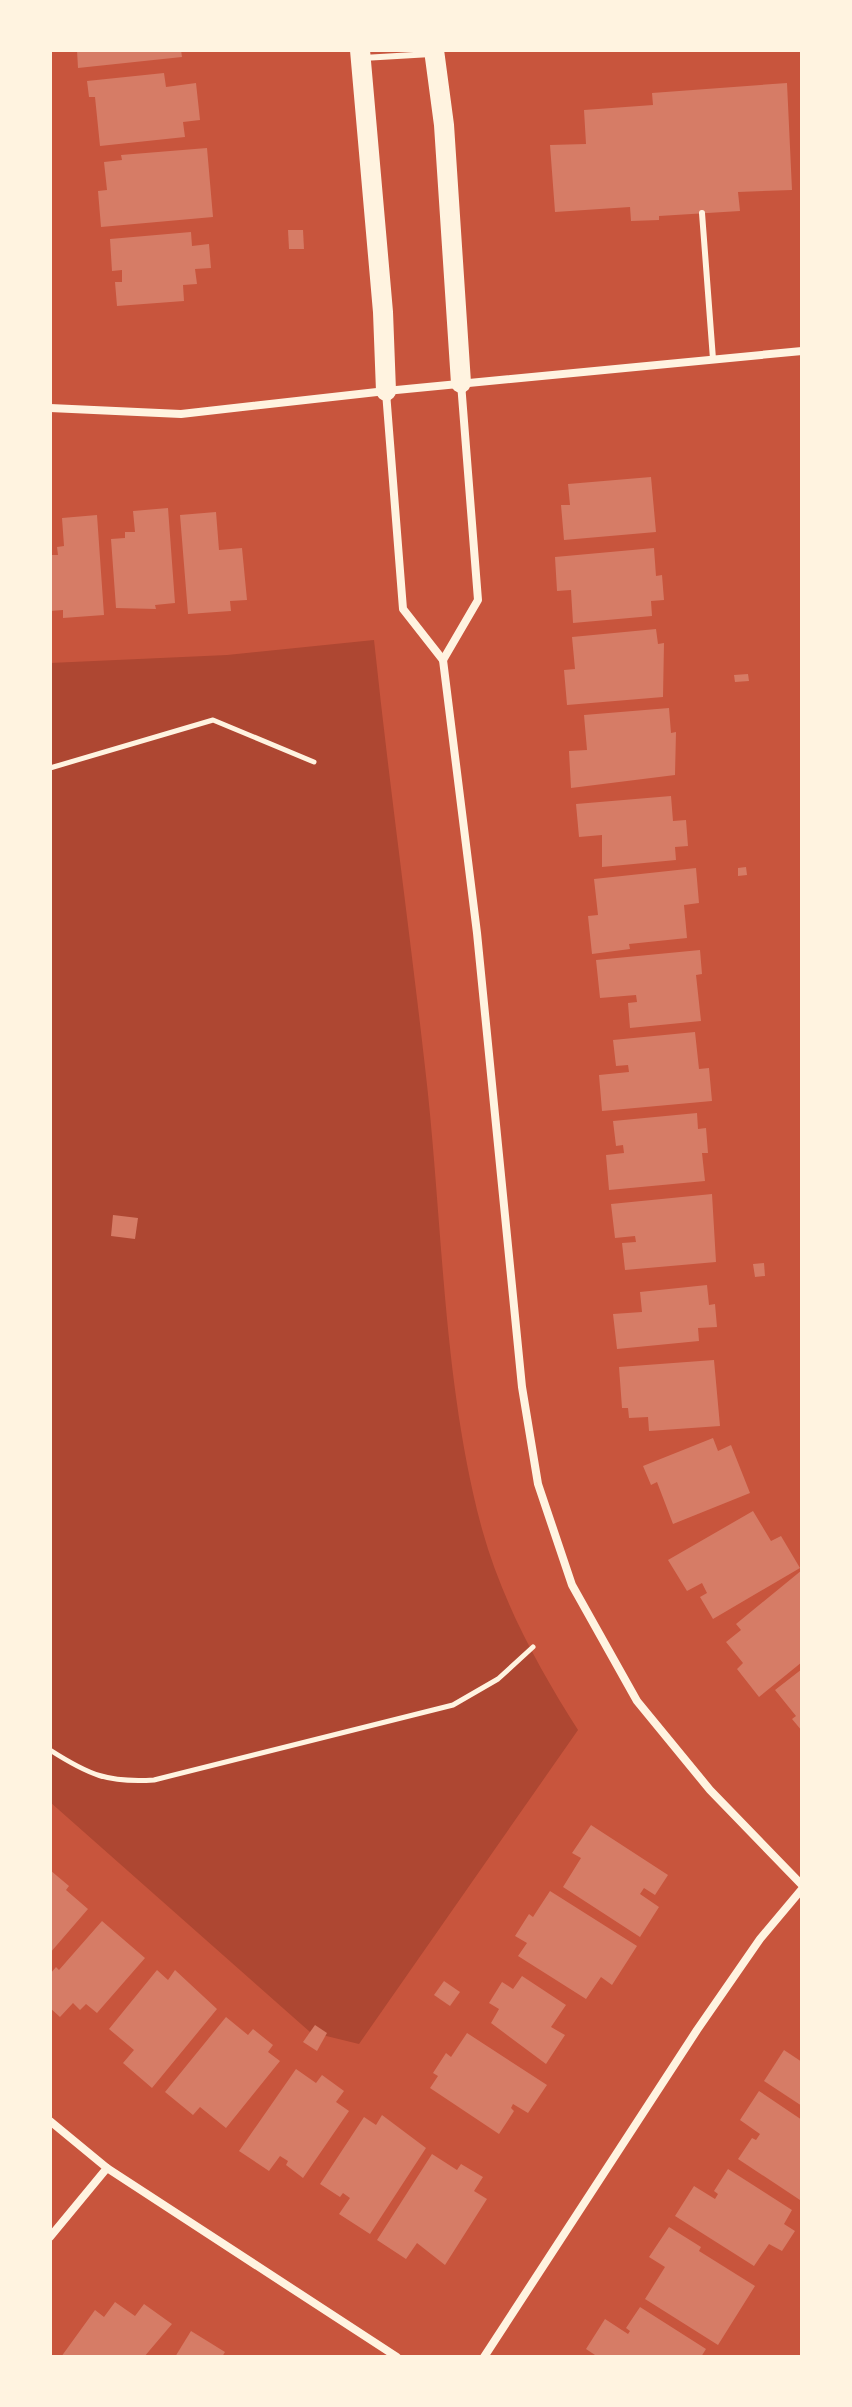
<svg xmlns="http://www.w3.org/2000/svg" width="852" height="2407" font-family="Raleway,sans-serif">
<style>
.green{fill:#ae4732}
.building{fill:#d67c66}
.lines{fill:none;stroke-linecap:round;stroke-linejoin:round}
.path{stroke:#fff3e0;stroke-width:5}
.service{stroke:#fff3e0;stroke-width:6}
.minor{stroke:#fff3e0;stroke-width:8}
.primary{stroke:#fff3e0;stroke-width:20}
</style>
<rect width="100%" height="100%" fill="#c8553d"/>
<path class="green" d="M374 640C389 783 409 925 425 1067 443 1220 442 1380 482 1529 502 1601 538 1667 578 1730L359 2044 310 2032 50 1802V663L227 655Z"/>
<g class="building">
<path d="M77 50H181L182 57 78 68Z"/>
<path d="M164 73 166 87 196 83 200 120 183 122 185 137 100 146 95 97H89L87 81Z"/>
<path d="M787 83 792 190 738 192 740 211 659 216V220L631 221 630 207 555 212 550 145 586 144 584 110 653 105 652 93Z"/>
<path d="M207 148 213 217 101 227 98 191 107 190 104 162 122 160 121 155Z"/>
<path d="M288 230H303L304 249H289Z"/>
<path d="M191 232 192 246 209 244 211 268 195 269 197 284 183 285 184 301 117 306 115 282H122V270L112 271 110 239Z"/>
<path d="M651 477 656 532 564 540 561 505H570L568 484Z"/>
<path d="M168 508 175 603 155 605 156 609 116 608 111 539 125 538V532H135L133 511Z"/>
<path d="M216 512 219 550 242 548 247 600 230 601 231 611 188 614 180 515Z"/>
<path d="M97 515 104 615 63 618V610L50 611V555H58L57 547 64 546 62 518Z"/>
<path d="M654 548 656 576 662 575 664 600 651 601 652 616 573 623 571 590 557 591 555 557Z"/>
<path d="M656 629 658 644 664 643 663 697 567 705 564 670 575 669 572 637Z"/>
<path d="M748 674 749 681 735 682 734 675Z"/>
<path d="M669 708 671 733 676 732 675 775 571 788 569 751 587 750 584 715Z"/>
<path d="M671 796 673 821 686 820 688 846 675 847 676 860 602 867V835L579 837 576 804Z"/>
<path d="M746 867 747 875 738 876V868Z"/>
<path d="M696 868 699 903 684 905 687 938 629 944 630 949 592 954 588 916 598 915 594 879Z"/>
<path d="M700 950 702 974 696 975 701 1021 630 1028 628 1003 637 1002 636 995 600 998 596 960Z"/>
<path d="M695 1032 699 1069 709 1068 712 1101 602 1111 599 1075 629 1072 628 1065 616 1066 613 1040Z"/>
<path d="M697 1113 698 1129 706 1128 708 1153H702L705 1181 609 1190 606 1155 624 1153 623 1145 616 1146 613 1121Z"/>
<path d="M712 1194 716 1262 625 1270 622 1243 636 1242 635 1236 615 1238 611 1204Z"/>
<path d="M113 1215 138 1218 135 1239 111 1236Z"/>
<path d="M764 1263 765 1276 755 1277 753 1264Z"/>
<path d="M707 1285 709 1305 715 1304 717 1327 698 1328 699 1341 617 1349 613 1314 642 1312 640 1292Z"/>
<path d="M714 1360 720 1426 649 1431 648 1417 629 1418 628 1408H622L619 1367Z"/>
<path d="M713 1438 718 1451 731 1445 750 1493 673 1524 657 1482 651 1485 643 1466Z"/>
<path d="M753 1511 771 1541 781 1536 800 1568 713 1619 700 1597 707 1593 702 1583 687 1591 668 1560Z"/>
<path d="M802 1570V1662L759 1697 737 1669 743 1663 726 1642 741 1630 736 1624Z"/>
<path d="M802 1669V1731L792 1719 796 1716 775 1690Z"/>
<path d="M591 1825 668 1875 655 1895 644 1888 640 1894 659 1907 640 1937 563 1887 581 1858 572 1853Z"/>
<path d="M50 1870 69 1886 66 1890 88 1909 50 1953Z"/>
<path d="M550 1891 637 1946 612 1985 601 1977 586 1999 518 1956 527 1943 515 1936 529 1914 533 1917Z"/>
<path d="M102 1921 145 1958 97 2013 86 2004 80 2010 73 2003 60 2017 50 2008V1974L56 1967 59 1970Z"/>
<path d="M157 1970 168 1980 175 1970 217 2009 152 2088 123 2063 134 2050 109 2029Z"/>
<path d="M522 1976 566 2005 551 2027 565 2035 546 2064 491 2023 499 2009 489 2003 502 1982 513 1989Z"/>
<path d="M444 1981 460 1992 450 2006 434 1995Z"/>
<path d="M226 2017 248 2035 253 2029 273 2045 268 2052 280 2061 226 2128 200 2107 193 2115 165 2092Z"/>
<path d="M315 2025 327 2033 317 2051 303 2042Z"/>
<path d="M467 2033 547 2085 528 2113 513 2104 511 2108 514 2111 499 2134 430 2088 438 2076 433 2073 446 2053 451 2057Z"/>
<path d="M784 2050 802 2062V2106L764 2081Z"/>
<path d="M296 2069 316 2083 322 2075 344 2091 336 2102 349 2111 303 2178 286 2165 288 2161 280 2156 269 2171 239 2151Z"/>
<path d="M759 2091 802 2120 800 2200 738 2159 752 2138 756 2140 760 2134 740 2120Z"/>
<path d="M382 2115 426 2148 370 2234 339 2214 350 2198 343 2193 340 2197 320 2184 364 2117 376 2125Z"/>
<path d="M432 2154 457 2170 461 2164 483 2177 474 2191 487 2199 445 2265 417 2243 406 2259 377 2240Z"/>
<path d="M728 2169 792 2210 784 2224 795 2231 782 2251 769 2244 754 2266 675 2216 694 2186 715 2199 718 2194 714 2191Z"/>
<path d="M669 2227 701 2247 699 2251 755 2286 718 2345 645 2299 665 2267 649 2257Z"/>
<path d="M115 2302 135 2316 144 2304 172 2324 144 2357H61L95 2310 104 2317Z"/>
<path d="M640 2307 706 2349 701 2357H598L586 2349 605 2319 628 2334 630 2331 626 2328Z"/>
<path d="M191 2331 225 2352 222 2357H175Z"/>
</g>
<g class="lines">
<g class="path">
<path d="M50 768 213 720 314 762"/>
<path d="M50 1750C89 1775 108 1783 154 1780L453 1705 498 1679 533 1647"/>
</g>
<g class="service">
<path d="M363 58 431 54"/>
<path d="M702 213 713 359"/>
</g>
<g class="minor">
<path d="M386 392 403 609 443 660 477 933 522 1387 538 1484 572 1585 637 1701 710 1790 802 1885"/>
<path d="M50 408 181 414 386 391 802 351"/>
<path d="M443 660 478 600 461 383"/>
<path d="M50 2121 107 2168 397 2357"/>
<path d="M50 2237 107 2168"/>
<path d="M484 2357 697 2030 760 1939 802 1889"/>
</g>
<g class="primary">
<path d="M360 50 383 312 386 391"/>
<path d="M434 50 444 125 461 383"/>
</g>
</g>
<rect width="852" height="2407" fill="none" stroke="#fff3e0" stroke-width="104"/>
</svg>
